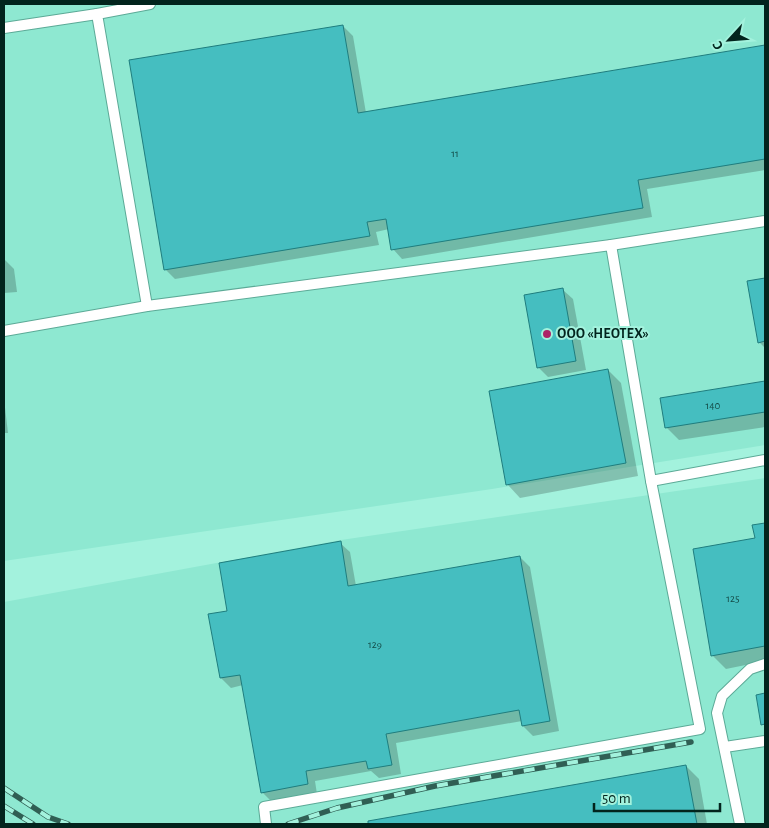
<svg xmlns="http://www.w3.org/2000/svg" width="769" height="828" font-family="'Alegreya Sans',sans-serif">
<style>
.built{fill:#8ee8d1}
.shadow{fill:#0003}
.building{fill:#45bec0;stroke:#1f7d7e}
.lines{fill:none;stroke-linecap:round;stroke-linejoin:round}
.lane-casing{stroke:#5caa97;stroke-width:12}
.lane{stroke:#fff;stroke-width:10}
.rail-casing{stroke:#305f54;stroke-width:5.5}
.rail{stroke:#a3f2dd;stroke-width:4;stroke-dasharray:11;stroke-linecap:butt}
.poi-dot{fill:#ac2367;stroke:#a3f2dd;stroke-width:2}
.labels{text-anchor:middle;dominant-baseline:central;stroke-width:4;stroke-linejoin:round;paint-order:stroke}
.number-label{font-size:11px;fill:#134a46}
.poi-label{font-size:14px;font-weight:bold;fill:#02241d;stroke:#a3f2dd;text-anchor:start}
</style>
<rect width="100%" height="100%" fill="#a3f2dd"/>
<g class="built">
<path d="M4 4H765V445L492 489 4 561Z"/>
<path d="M765 478V824H4V602L341 540Z"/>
</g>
<g class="shadow">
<path d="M343 26 353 36 366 113 765 46V170L647 189 652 217 402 259 393 249 389 229 376 232 379 245 175 279 165 269Z"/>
<path d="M4 259 14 269 17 292 4 293Z"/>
<path d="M765 279V348L759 342 748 282Z"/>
<path d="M563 290 573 299 586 370 548 377 538 367Z"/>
<path d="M608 370 621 383 638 476 520 498 507 484Z"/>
<path d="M765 383V427L679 440 666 427 661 399Z"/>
<path d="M4 399 8 433H4Z"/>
<path d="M765 524V661L726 669 713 656 757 538 754 526Z"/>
<path d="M340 543 350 552 356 586 520 557 530 567 559 731 533 736 523 726 522 721 396 743 401 774 379 778 371 771 315 781 317 794 272 802 262 792 243 685 231 688 221 678 229 612Z"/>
<path d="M686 766 699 779 707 824H370L369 822Z"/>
</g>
<g class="building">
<path d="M343 25 358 113 765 45V159L638 180 643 208 391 250 386 219 367 222 370 236 164 270 129 60Z"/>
<path d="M765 278V341L758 343 747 281Z"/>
<path d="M563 288 576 361 537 368 524 295Z"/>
<path d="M608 369 626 463 506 485 489 391Z"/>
<path d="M765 381V412L665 428 660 398Z"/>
<path d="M765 523V646L711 656 693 549 755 538 752 525Z"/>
<path d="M341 541 348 586 520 556 550 721 522 726 519 710 386 734 392 765 368 769 366 761 306 771 308 784 261 793 240 675 220 678 208 614 227 611 219 563Z"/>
<path d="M765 693V724L761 725 756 695Z"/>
<path d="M686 765 697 824H368V821Z"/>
</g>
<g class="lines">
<defs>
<g id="lane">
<path d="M150 4 97 14 147 306 611 245 651 481 765 460"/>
<path d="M4 28 97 14"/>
<path d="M611 245 765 221"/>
<path d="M4 331 147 306"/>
<path d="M725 747 765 741"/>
<path d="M266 824 264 807 700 729 651 481"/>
<path d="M740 824 717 713 722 696 750 669 765 664"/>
</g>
</defs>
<use href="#lane" class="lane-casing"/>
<use href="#lane" class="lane"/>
<defs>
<g id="rail">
<path d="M4 788 48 817 68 824"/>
<path d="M4 806 33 824"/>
<path d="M288 824 337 808 435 786 691 742"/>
</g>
</defs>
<use href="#rail" class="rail-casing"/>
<use href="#rail" class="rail"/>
</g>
<circle class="poi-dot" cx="547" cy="334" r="5"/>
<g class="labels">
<g class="number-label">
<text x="455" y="153">11</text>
<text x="713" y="405">140</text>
<text x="733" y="598">125</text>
<text x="375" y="644">129</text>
</g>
<g class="poi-label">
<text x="557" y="334">ООО «НЕОТЕХ»</text>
</g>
</g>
<rect width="769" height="828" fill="none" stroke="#02241d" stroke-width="10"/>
<g transform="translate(729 40) rotate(244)" stroke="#a3f2dd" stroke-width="4" paint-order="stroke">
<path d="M0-4L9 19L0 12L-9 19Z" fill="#02241d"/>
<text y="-8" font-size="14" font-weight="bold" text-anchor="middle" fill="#02241d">С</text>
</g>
<path d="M594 803v8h126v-8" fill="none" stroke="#02241d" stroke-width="2.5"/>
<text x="602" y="803" font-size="15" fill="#02241d" stroke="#a3f2dd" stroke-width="4" paint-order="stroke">50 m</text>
</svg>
